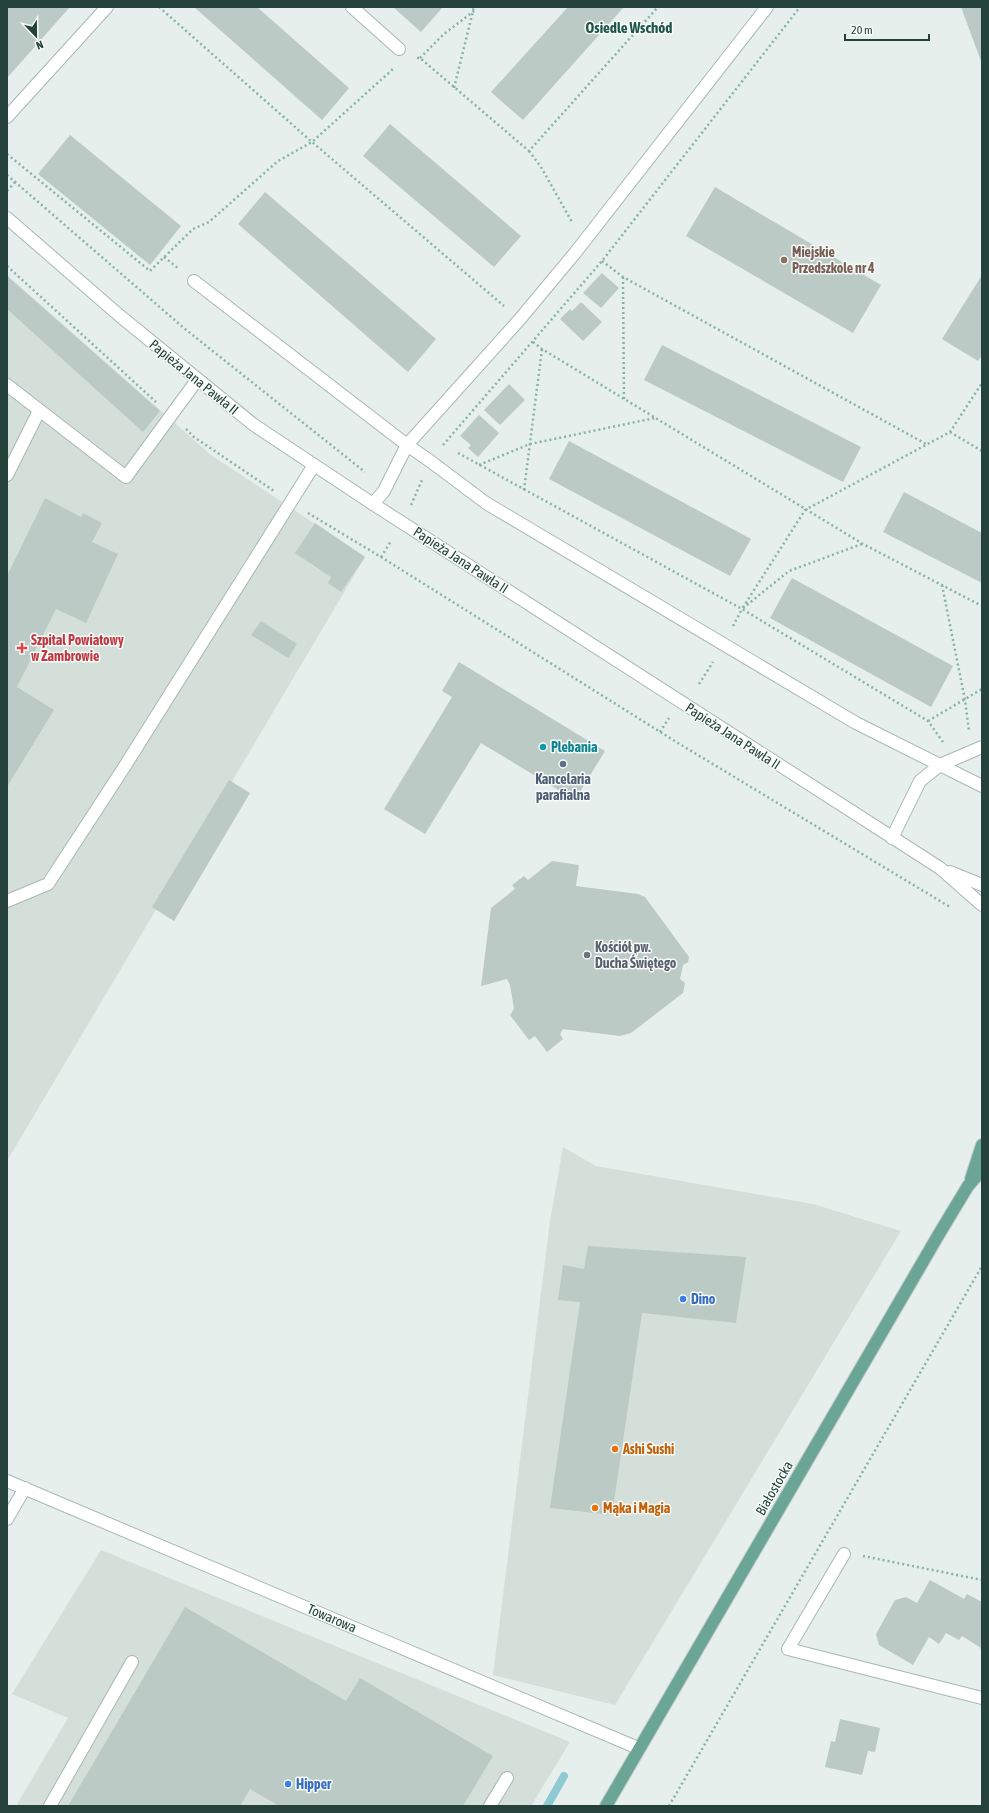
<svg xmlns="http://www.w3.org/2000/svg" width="989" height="1813" font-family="'Asap Condensed',sans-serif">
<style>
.built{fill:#d4dfda}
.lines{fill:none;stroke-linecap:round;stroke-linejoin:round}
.stream{stroke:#8ec9d4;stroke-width:8}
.building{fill:#bbcac4}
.minor-casing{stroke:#a8b8b2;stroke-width:14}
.major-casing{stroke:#c2cac8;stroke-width:14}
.path{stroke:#86b3a5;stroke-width:2.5;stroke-dasharray:2 3;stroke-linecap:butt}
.minor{stroke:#fff;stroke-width:12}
.major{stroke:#6aa596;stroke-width:12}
.education-dot{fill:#8d6e63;stroke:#f7fbf9;stroke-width:1.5}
.health-dot{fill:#e0444e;stroke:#f7fbf9;stroke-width:1.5}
.culture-dot{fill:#0f9aa8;stroke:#f7fbf9;stroke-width:1.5}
.service-dot{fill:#5c6f8a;stroke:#f7fbf9;stroke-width:1.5}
.worship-dot{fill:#6b7280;stroke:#f7fbf9;stroke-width:1.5}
.shop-dot{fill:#3f7fe0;stroke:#f7fbf9;stroke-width:1.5}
.food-dot{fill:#e8710a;stroke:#f7fbf9;stroke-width:1.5}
.labels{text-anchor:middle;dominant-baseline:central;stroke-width:3;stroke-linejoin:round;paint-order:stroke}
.education-label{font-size:14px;font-weight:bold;fill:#785e54;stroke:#f7fbf9;text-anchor:start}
.street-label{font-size:14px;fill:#24423a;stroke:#f7fbf9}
.health-label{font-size:14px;font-weight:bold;fill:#be3a42;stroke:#f7fbf9;text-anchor:start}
.culture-label{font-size:14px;font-weight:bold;fill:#0d838f;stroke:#f7fbf9;text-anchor:start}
.service-label{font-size:14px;font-weight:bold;fill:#4e5e75;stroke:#f7fbf9}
.worship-label{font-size:14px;font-weight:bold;fill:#5b616d;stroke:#f7fbf9;text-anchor:start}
.shop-label{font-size:14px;font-weight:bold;fill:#366cbe;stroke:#f7fbf9;text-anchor:start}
.food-label{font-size:14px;font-weight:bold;fill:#c56008;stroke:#f7fbf9;text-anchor:start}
.neighbourhood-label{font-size:15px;font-weight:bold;fill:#1f5548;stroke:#f7fbf9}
</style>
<rect width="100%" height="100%" fill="#e6efeb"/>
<g class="built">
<path d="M7 275 211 455 365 557 7 1161Z"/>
<path d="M563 1147 596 1166 813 1204 901 1231 615 1705 493 1675 550 1221Z"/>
<path d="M101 1550 570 1742 531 1806H16L68 1718 12 1694Z"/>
</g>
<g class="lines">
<path class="stream" d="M547 1806 564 1776"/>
</g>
<g class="building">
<path d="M7 7H70L7 78Z"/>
<path d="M194 7H257L349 88 322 120Z"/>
<path d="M393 7H443L421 32Z"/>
<path d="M568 7H624L523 120 491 92Z"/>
<path d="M961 7H982V64Z"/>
<path d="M390 124 521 236 494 267 363 156Z"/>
<path d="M70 135 181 226 150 265 38 174Z"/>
<path d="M715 187 881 285 853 333 686 236Z"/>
<path d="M265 192 436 339 408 372 238 224Z"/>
<path d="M602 273 619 288 601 308 583 293Z"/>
<path d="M982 275V355L978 361 942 339Z"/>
<path d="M7 276 160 411 143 432 7 309Z"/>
<path d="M581 302 602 322 583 341 560 319 570 309 572 311Z"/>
<path d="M662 345 861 447 843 482 644 380Z"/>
<path d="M509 384 525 400 500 425 484 410Z"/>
<path d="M479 415 499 433 478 457 468 448 471 445 460 436Z"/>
<path d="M569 441 751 539 730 576 549 479Z"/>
<path d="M904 492 982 533V583L883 532Z"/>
<path d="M45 498 81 517 83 513 102 523 92 542 118 554 86 623 56 609 17 687 54 710 7 787V576Z"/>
<path d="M315 523 365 557 341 592 328 583 331 577 295 553Z"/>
<path d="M792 578 953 666 931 707 770 618Z"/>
<path d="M261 621 297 644 288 658 251 635Z"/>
<path d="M459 662 605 751 575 800 481 743 425 834 384 809 452 697 442 691Z"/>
<path d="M229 780 250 793 174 921 152 907Z"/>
<path d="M552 861 579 865 576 886 638 894 645 897 689 957 688 962 683 965 680 979 685 983 683 993 631 1033 620 1036 563 1029 560 1034 563 1039 547 1052 535 1036 529 1040 510 1015 514 1009 510 985 507 979 481 986 491 908 515 889 512 885 524 876 528 880Z"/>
<path d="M588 1246 746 1257 736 1323 642 1313 612 1515 550 1508 580 1302 558 1300 563 1265 584 1269Z"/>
<path d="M930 1580 964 1599 967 1594 982 1602V1650L980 1649 981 1648 962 1636 959 1640 946 1633 939 1644 929 1637 913 1665 879 1645 876 1634 895 1600 906 1597 917 1603Z"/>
<path d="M185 1607 346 1701 360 1678 493 1756 463 1806H279L250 1789 240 1806H68Z"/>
<path d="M840 1719 880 1728 875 1752 868 1751 862 1775 825 1767 831 1741 835 1742Z"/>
</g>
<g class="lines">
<defs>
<g id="minor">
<path d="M352 7 399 49"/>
<path d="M7 117 107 7"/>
<path d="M7 218 120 316 254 425 373 504 940 868 982 905"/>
<path d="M194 281 407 445 430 461 486 503 856 723 982 786"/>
<path d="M7 385 126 477 197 380"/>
<path d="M7 475 39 411"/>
<path d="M373 504 384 491 407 445 520 319 575 253 767 7"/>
<path d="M892 838 920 781 940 765 982 747"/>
<path d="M950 872 982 885"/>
<path d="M7 901 48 884 123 769 314 465"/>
<path d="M7 1481 638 1748"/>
<path d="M7 1519 25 1488"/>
<path d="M844 1554 788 1649 982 1698"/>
<path d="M50 1806 132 1662"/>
<path d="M490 1806 507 1778"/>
</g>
<g id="major">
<path d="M971 1179 982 1145"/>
<path d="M606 1806 939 1234 968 1186 982 1170"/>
</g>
</defs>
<use href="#minor" class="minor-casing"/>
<use href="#major" class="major-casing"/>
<g class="path">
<path d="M159 7 312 142 504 306"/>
<path d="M417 58H420L529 151 658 7"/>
<path d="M420 58 444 34 474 11"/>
<path d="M454 88 474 7"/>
<path d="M529 151 541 167 572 222"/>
<path d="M7 154 150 271 193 229 209 222 278 161 312 142 393 69"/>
<path d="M7 175 185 329 365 472"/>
<path d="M7 191 15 182"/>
<path d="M164 257 179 269"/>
<path d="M602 261 623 277 926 444"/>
<path d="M7 266 156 402"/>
<path d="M623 277 624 400"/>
<path d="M533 342 542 349 863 544 982 606"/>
<path d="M186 429 194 437 274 491"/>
<path d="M950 432 982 451"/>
<path d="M443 445 602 261 800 7"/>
<path d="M458 453 742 609 928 721 943 742"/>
<path d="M479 465 530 444 655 418"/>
<path d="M524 490 542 349"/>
<path d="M411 505 422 480"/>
<path d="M308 513 381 557 678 743 950 907"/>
<path d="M862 544 789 571 742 609 805 510 950 432 982 383"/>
<path d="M381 557 391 541"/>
<path d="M942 585 965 700 969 731"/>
<path d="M733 626 742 609"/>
<path d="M699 684 713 662"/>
<path d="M928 721 982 689"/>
<path d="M660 732 669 718"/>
<path d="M863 1556 982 1580"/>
<path d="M669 1806 982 1266"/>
</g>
<use href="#minor" class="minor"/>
<use href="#major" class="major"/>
</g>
<circle class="education-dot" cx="784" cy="260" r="4"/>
<path class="health-dot" d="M20 642h4v4h4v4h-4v4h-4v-4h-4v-4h4z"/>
<circle class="culture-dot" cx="543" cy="747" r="4"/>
<circle class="service-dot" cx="563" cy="764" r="4"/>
<circle class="worship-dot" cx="587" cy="955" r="4"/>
<g class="shop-dot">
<circle cx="683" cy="1299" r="4"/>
<circle cx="288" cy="1784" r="4"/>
</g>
<g class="food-dot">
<circle cx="615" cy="1449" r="4"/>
<circle cx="595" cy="1508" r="4"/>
</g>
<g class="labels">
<g class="education-label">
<text x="792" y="252">Miejskie<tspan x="792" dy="16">Przedszkole nr 4</tspan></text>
</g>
<g class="street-label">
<text transform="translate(194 377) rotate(39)">Papieża Jana Pawła II</text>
<text transform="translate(461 560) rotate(33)">Papieża Jana Pawła II</text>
<text transform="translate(733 736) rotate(33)">Papieża Jana Pawła II</text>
<text transform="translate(774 1488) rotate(-60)">Białostocka</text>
<text transform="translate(332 1618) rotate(23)">Towarowa</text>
</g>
<g class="health-label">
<text x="31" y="640">Szpital Powiatowy<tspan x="31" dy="16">w Zambrowie</tspan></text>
</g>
<g class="culture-label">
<text x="551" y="747">Plebania</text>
</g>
<g class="service-label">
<text x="563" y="779">Kancelaria<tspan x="563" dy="16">parafialna</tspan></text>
</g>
<g class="worship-label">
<text x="595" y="947">Kościół pw.<tspan x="595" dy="16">Ducha Świętego</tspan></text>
</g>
<g class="shop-label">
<text x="691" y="1299">Dino</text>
<text x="296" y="1784">Hipper</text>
</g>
<g class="food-label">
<text x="623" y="1449">Ashi Sushi</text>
<text x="603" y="1508">Mąka i Magia</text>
</g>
<g class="neighbourhood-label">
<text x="629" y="27">Osiedle Wschód</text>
</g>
</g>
<rect width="989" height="1813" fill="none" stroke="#24423a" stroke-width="16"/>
<g transform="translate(36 36) rotate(158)" stroke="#f7fbf9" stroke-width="3" paint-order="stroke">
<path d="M0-3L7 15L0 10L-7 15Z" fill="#24423a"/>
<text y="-6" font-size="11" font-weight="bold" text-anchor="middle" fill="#24423a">N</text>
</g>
<path d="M845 34v6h84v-6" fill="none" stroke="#24423a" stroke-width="2"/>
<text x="851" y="34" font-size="12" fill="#24423a" stroke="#f7fbf9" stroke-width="3" paint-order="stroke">20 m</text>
</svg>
